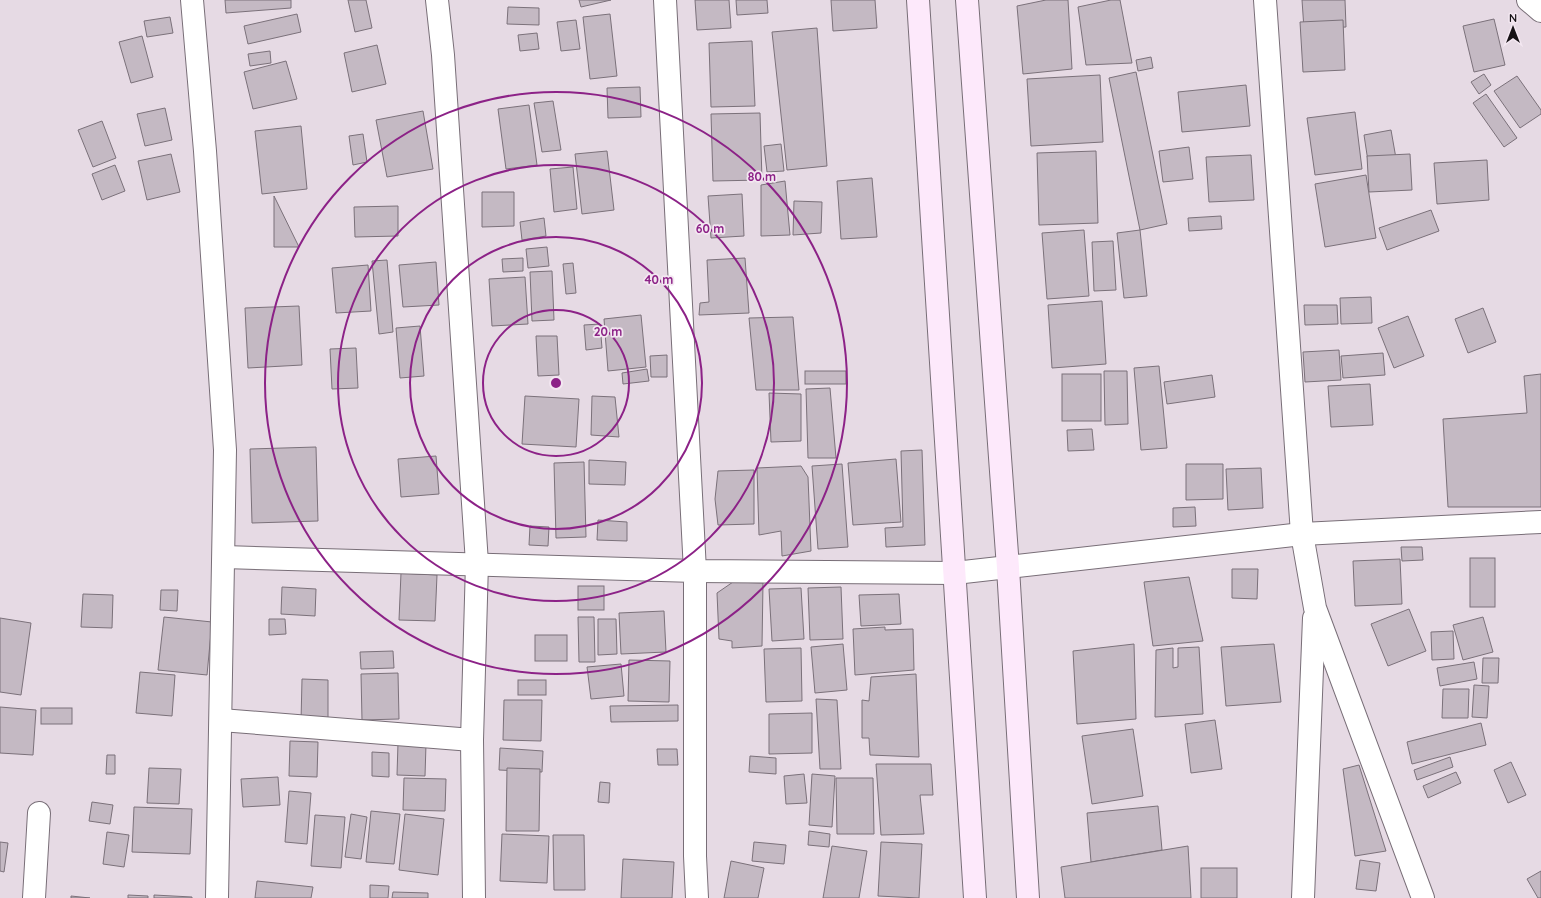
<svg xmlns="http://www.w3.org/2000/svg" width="1541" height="898" font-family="Quicksand,sans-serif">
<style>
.building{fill:#c4b9c3;stroke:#7b717a}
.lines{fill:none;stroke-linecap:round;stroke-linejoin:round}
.minor-casing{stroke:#786e77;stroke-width:24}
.secondary-casing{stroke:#786e77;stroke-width:24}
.minor{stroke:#fff;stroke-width:22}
.secondary{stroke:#fde9fb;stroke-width:22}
.ring{fill:none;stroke:#8c2287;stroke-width:2}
.centre{fill:#8c2287;stroke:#f3e7f1;stroke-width:2}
.ring-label{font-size:12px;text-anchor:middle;font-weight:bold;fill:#8c2287;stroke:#f3e7f1;stroke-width:3.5;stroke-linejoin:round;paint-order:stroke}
</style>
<rect width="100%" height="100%" fill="#e6dae4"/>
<g class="building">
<path d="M225 0H291V8L226 13Z"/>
<path d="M348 0H366L372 28 355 32Z"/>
<path d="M579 0H611L581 7Z"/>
<path d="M695 0H729L731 28 697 30Z"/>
<path d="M736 0H767L768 13 737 15Z"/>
<path d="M831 0H875L877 28 833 31Z"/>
<path d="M1046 0H1068L1072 69 1023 74 1017 6Z"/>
<path d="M1111 0H1120L1132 63 1086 65 1078 7Z"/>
<path d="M1302 0H1345L1346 27 1304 29Z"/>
<path d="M508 7 539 8V25L507 24Z"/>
<path d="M297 14 301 32 248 44 244 26Z"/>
<path d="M610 14 617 76 590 79 583 17Z"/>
<path d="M170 17 173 33 147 37 144 21Z"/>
<path d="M1494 19 1505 65 1474 72 1463 26Z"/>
<path d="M576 20 580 49 561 51 557 22Z"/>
<path d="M1343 20 1345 70 1303 72 1300 22Z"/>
<path d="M817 28 827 166 787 170 772 32Z"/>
<path d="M537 33 539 49 520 51 518 35Z"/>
<path d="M142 36 153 77 131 83 119 42Z"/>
<path d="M752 41 755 106 711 107 709 43Z"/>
<path d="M377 45 386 84 352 92 344 53Z"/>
<path d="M270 51 271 63 250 66 248 54Z"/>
<path d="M1151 57 1153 68 1138 71 1136 60Z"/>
<path d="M286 61 297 99 253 109 244 72Z"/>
<path d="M1136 72 1167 224 1140 230 1109 78Z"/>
<path d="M1484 74 1491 85 1479 94 1471 82Z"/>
<path d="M1100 75 1103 142 1031 146 1027 79Z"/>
<path d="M1517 76 1541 110V114L1520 128 1494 91Z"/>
<path d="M1246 85 1250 126 1182 132 1178 92Z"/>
<path d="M640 87 641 117 608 118 607 88Z"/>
<path d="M1486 94 1517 138 1504 147 1473 103Z"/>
<path d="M553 101 561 150 542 152 534 103Z"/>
<path d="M529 105 537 165 506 169 498 109Z"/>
<path d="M165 108 172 140 145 146 137 114Z"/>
<path d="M423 111 433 169 387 177 376 120Z"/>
<path d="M1355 112 1362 169 1315 175 1307 118Z"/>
<path d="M760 113 762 180 713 181 711 114Z"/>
<path d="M102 121 116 158 93 167 78 130Z"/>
<path d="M301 126 307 189 262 194 255 131Z"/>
<path d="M1391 130 1397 164 1369 168 1364 135Z"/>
<path d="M363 134 367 162 353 165 349 136Z"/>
<path d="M781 144 784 171 767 172 764 146Z"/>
<path d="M1189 147 1193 179 1163 182 1159 151Z"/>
<path d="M607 151 614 210 582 214 575 154Z"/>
<path d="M1096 151 1098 223 1039 225 1037 153Z"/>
<path d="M171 154 180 192 147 200 138 161Z"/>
<path d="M1410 154 1412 190 1369 192 1367 156Z"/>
<path d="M1251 155 1254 200 1209 202 1206 157Z"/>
<path d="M1487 160 1489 200 1437 204 1434 163Z"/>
<path d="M115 165 125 191 102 200 92 174Z"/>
<path d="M573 167 577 209 554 212 550 169Z"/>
<path d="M1366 175 1376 238 1325 247 1315 184Z"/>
<path d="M872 178 877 237 841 239 837 181Z"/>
<path d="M785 181 790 235 761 236V185Z"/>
<path d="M482 192H514V226L482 227Z"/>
<path d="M742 194 744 236 711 238 708 196Z"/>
<path d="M274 196 299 247H274Z"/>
<path d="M794 201 822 202 821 233 793 235Z"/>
<path d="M398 206V236L355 237 354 207Z"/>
<path d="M1431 210 1439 231 1387 250 1379 228Z"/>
<path d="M1221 216 1222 229 1189 231 1188 218Z"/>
<path d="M544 218 546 236 522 240 520 222Z"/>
<path d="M1084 230 1089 296 1047 299 1042 233Z"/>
<path d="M1140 230 1147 296 1124 298 1117 233Z"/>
<path d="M1113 241 1116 290 1094 291 1092 242Z"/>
<path d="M547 247 549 266 528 268 526 249Z"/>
<path d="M523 258V271L503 272 502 259Z"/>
<path d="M745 258 749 313 699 315 700 303 709 302 707 260Z"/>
<path d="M387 260 393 332 379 334 372 261Z"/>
<path d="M436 262 439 305 403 307 399 265Z"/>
<path d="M573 263 576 293 566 294 563 264Z"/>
<path d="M368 265 371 311 336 313 332 268Z"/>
<path d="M552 271 554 320 532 321 530 272Z"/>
<path d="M525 277 528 324 492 326 489 279Z"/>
<path d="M1371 297 1372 323 1341 324 1340 298Z"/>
<path d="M1102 301 1106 364 1052 368 1048 305Z"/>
<path d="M1304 305H1337L1338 324 1305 325Z"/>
<path d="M299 306 302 365 248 368 245 308Z"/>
<path d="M1483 308 1496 342 1468 353 1455 319Z"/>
<path d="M641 315 646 367 608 371 604 319Z"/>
<path d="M1408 316 1424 356 1394 368 1378 328Z"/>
<path d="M793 317 799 390H756L749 318Z"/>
<path d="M600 324 602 348 586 350 584 325Z"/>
<path d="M420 326 424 376 400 378 396 328Z"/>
<path d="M536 336H557L559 375 538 376Z"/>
<path d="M356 348 358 388 332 389 330 349Z"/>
<path d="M1339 350 1341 380 1305 382 1303 352Z"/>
<path d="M1383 353 1385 375 1343 378 1341 356Z"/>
<path d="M667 355V377H651L650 356Z"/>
<path d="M1159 366 1167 448 1141 450 1134 368Z"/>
<path d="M647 369 649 381 623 384 622 373Z"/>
<rect x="805" y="371" width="41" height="13"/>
<path d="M1104 371H1127L1128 424 1105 425Z"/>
<rect x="1062" y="374" width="39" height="47"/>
<path d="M1541 374V507H1448L1443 419 1527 413 1524 376Z"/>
<path d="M1212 375 1215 397 1167 404 1164 382Z"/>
<path d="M1370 384 1373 425 1331 427 1328 386Z"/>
<path d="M830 388 836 458H808L806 389Z"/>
<path d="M769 393 801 394V441L771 442Z"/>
<path d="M525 396 579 399 576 447 522 444Z"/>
<path d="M592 396 615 397 619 437 591 435Z"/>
<path d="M1092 429 1094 450 1068 451 1067 430Z"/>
<path d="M316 447 318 521 252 523 250 449Z"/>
<path d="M922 450 925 545 886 547 885 528 903 527 901 451Z"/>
<path d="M436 456 439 494 401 497 398 459Z"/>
<path d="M896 459 901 522 853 525 848 463Z"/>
<path d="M589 460 626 462 625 485 589 484Z"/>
<path d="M584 462 586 537 556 538 554 463Z"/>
<path d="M842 464 848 547 818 549 812 466Z"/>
<path d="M1186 464H1223V499L1186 500Z"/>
<path d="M801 466 808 477 811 551 782 556 781 531 759 535 757 468Z"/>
<path d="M1261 468 1263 508 1228 510 1226 469Z"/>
<path d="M754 470V524L718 525 715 499 718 471Z"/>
<path d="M1195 507 1196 526 1173 527V508Z"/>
<path d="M598 520 627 522V541L597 540Z"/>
<path d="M530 526 549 527 548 546 529 545Z"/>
<path d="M1401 547H1422L1423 560 1402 561Z"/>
<rect x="1470" y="558" width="25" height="49"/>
<path d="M1400 559 1402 604 1355 606 1353 561Z"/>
<path d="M1232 569H1258L1257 599 1232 598Z"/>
<path d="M401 573 437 575 435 621 399 620Z"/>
<path d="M1189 577 1203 641 1153 646 1144 582Z"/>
<path d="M733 582 763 583 762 646 732 648V641L719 639 717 593Z"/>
<rect x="578" y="586" width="26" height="24"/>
<path d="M282 587 316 589 315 616 281 614Z"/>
<path d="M841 587 843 639 810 640 808 588Z"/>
<path d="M801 588 804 639 772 641 769 589Z"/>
<path d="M161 590H178L177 611 160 610Z"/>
<path d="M83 594 113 595 112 628 81 627Z"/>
<path d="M899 594 901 624 861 626 859 595Z"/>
<path d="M1409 609 1426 651 1388 666 1371 624Z"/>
<path d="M664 611 666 652 621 654 619 613Z"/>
<path d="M164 617 212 622 207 675 158 670Z"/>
<path d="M578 617H594L595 662H579Z"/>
<path d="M1483 617 1493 652 1463 660 1453 625Z"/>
<path d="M0 618 31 623 21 695 0 692Z"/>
<path d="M269 619H285L286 634 269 635Z"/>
<path d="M598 619H616L617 654 598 655Z"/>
<path d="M885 627V630L913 629 914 670 855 675 853 629Z"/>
<path d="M1453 631 1454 659 1432 660 1431 632Z"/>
<rect x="535" y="635" width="32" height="26"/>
<path d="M843 644 847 690 815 693 811 647Z"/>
<path d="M1134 644 1136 719 1077 724 1073 651Z"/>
<path d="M1274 644 1281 702 1226 706 1221 647Z"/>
<path d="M1199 647 1203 714 1155 717 1156 650 1173 648V668L1178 667V648Z"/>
<path d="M801 648 802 701 766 702 764 649Z"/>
<path d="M393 651 394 668 361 669 360 652Z"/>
<path d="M1483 658H1499L1498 683H1482Z"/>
<path d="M629 660 670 661 669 702 628 701Z"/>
<path d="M1474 662 1477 679 1440 686 1437 668Z"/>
<path d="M621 664 624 696 591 699 587 667Z"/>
<path d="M140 672 175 675 172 716 136 713Z"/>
<path d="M398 673 399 719 362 720 361 674Z"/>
<path d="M916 674 919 757 870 755 869 738H862V700L869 701 871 677Z"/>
<path d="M302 679 328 680V722H301Z"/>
<rect x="518" y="680" width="28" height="15"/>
<path d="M1474 685 1489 686 1487 718 1472 717Z"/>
<path d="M1443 689H1469L1468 718H1442Z"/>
<path d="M816 699 837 700 841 769H820Z"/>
<path d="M504 700H542L541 741 503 740Z"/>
<path d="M678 705V721L611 722 610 706Z"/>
<path d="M0 707 36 710 33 755 0 753Z"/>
<rect x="41" y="708" width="31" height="16"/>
<path d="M812 713V753L769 754V714Z"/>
<path d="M1215 720 1222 769 1191 773 1185 724Z"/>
<path d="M1481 723 1486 745 1412 764 1407 742Z"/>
<path d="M1133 729 1143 796 1092 804 1082 736Z"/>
<path d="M290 741 318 742 317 777 289 776Z"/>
<path d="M398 743 426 744 425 776 397 775Z"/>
<path d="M500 748 543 751 542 772 499 770Z"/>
<path d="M657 749H677L678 765H658Z"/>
<path d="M372 752 389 753V777L372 776Z"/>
<path d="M107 755H115V774H106Z"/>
<path d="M750 756 776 758V774L749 772Z"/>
<path d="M1450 757 1453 767 1417 780 1414 770Z"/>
<path d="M1511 762 1526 795 1508 803 1494 770Z"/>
<path d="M876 764H931L933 795H920L924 834 881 835Z"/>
<path d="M1359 765 1386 851 1355 856 1343 769Z"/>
<path d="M149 768 181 769 179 804 147 803Z"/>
<path d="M507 768 540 769 539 831H506Z"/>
<path d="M1456 772 1461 783 1428 798 1423 786Z"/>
<path d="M804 774 807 803 786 804 784 776Z"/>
<path d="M812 774 835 776 832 827 809 825Z"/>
<path d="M278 777 280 805 243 807 241 779Z"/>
<path d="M404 778 446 779 445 811 403 810Z"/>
<path d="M836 778H873L874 834H837Z"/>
<path d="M600 782 610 783 609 803 598 802Z"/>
<path d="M289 791 311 793 307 844 285 842Z"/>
<path d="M92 802 113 805 110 824 89 821Z"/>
<path d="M1158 806 1162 850 1091 862 1087 813Z"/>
<path d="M134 807 192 809 190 854 132 852Z"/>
<path d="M371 811 400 814 394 864 366 862Z"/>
<path d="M351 814 367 817 361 859 345 857Z"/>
<path d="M405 814 444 819 438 875 399 870Z"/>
<path d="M315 815 345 817 341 868 311 866Z"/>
<path d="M809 831 830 834 829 847 808 845Z"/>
<path d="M107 832 129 835 124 867 103 864Z"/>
<path d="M502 834 549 836 547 883 500 881Z"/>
<path d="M553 835H584L585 890H554Z"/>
<path d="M0 842 8 843 4 872 0 871Z"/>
<path d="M754 842 786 845 784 864 752 861Z"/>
<path d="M881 842 922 844 919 898 878 896Z"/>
<path d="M832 846 867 851 859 898H823Z"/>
<path d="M1188 846 1191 898H1065L1061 867Z"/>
<path d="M623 859 674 862 672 898H621Z"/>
<path d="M1360 860 1380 863 1376 891 1356 889Z"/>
<path d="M731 861 764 868 758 898H724Z"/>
<rect x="1201" y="868" width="36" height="30"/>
<path d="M1541 871V898H1538L1527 879Z"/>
<path d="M257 881 313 887 311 898H255Z"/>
<path d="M370 885 389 886 388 898H370Z"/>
<path d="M393 892 428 893V898H392Z"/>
<path d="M128 895 148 896V898H128Z"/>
<path d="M154 895 192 897V898H154Z"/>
<path d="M71 896 90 898H71Z"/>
</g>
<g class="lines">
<defs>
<g id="minor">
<path d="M192 0 205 151 225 450 217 898"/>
<path d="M437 0 443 55 477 563 472 740 474 898"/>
<path d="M665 0 695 571 955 573 1302 534 1541 522"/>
<path d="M1265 0 1302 534 1315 608 1423 898"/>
<path d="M1528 0 1541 11"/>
<path d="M224 557 695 571V856L697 898"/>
<path d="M221 720 472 740"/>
<path d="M34 898 39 813"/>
<path d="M1303 898 1314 618"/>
</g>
<g id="secondary">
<path d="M918 0 975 898"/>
<path d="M967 0 1008 568 1028 898"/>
</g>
</defs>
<use href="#minor" class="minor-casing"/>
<use href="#secondary" class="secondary-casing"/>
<use href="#minor" class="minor"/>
<use href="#secondary" class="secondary"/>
</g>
<g class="ring">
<circle cx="556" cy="383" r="73"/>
<circle cx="556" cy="383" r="146"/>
<circle cx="556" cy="383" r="218"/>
<circle cx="556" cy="383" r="291"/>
</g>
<circle cx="556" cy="383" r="6" class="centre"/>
<g class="ring-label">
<text x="762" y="181">80 m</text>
<text x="710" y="233">60 m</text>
<text x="659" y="284">40 m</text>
<text x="608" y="336">20 m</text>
</g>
<g transform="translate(1513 28)" stroke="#f3e7f1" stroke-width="3" paint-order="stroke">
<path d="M0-3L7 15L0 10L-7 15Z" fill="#161215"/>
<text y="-6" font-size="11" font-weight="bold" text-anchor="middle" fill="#161215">N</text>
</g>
</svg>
